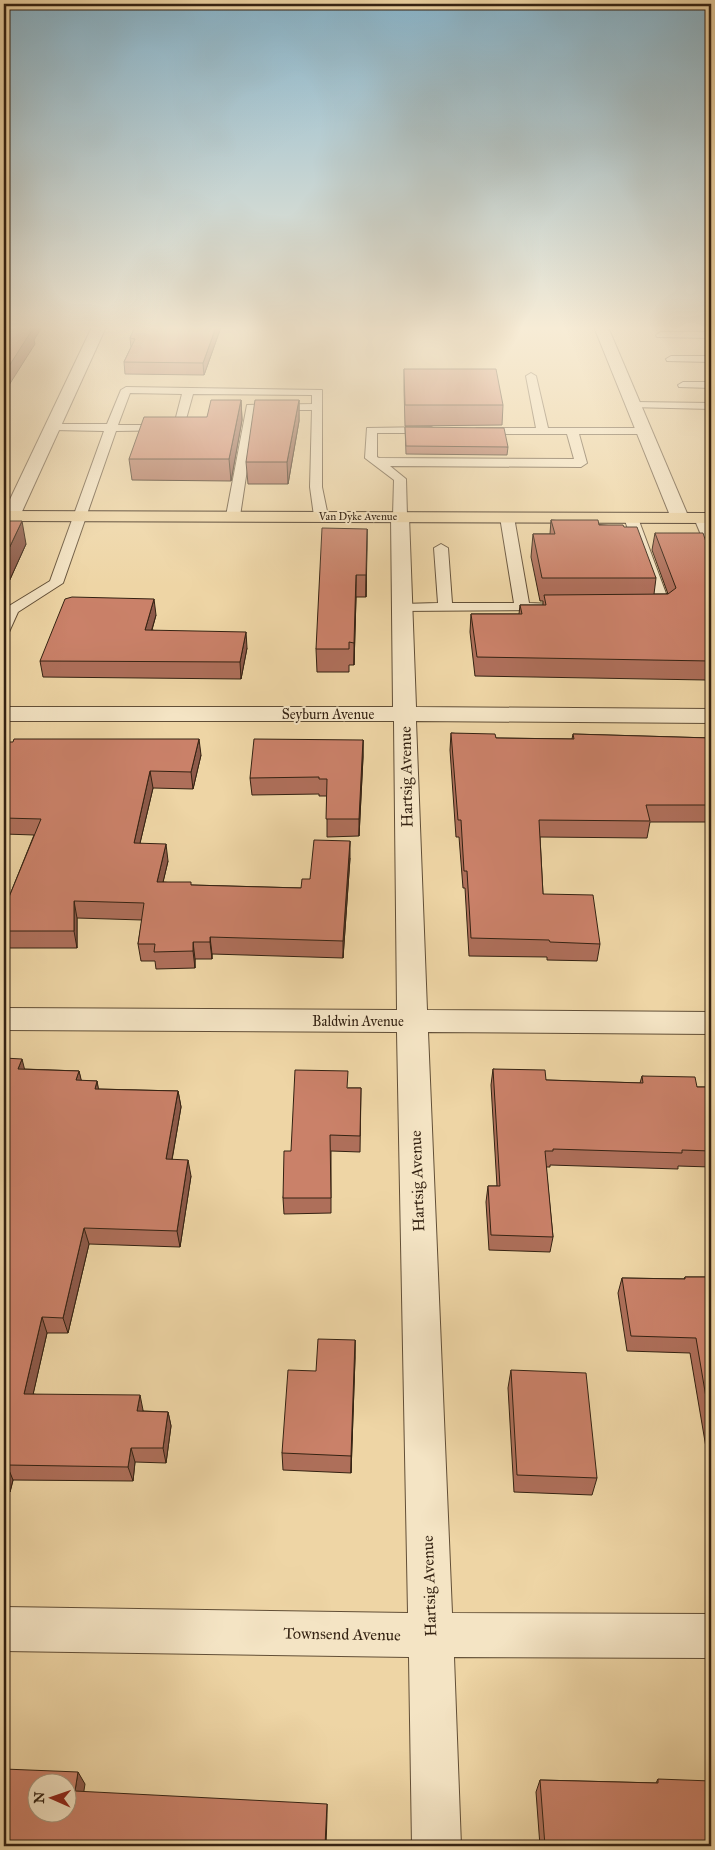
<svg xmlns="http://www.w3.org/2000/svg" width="715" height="1850" font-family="'IM FELL Great Primer',serif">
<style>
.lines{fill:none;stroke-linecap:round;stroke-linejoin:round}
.lane-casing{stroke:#624f37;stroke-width:2}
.street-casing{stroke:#624f37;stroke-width:2}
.primary-casing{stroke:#342212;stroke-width:2}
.lane{fill:#f4e4c4;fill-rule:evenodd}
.street{fill:#f4e4c4;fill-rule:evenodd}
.primary{fill:#eed5a5;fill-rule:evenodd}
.wall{fill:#ae6f5a;stroke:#342212}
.shaded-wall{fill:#8d5a4a;stroke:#342212}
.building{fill:#ca8169;stroke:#342212;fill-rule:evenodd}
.labels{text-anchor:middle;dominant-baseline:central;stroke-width:4;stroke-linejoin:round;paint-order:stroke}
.far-street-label{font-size:11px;fill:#342212;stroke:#f4e4c4}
.street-label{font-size:14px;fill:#342212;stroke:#f4e4c4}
.near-street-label{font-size:16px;fill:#342212;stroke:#f4e4c4}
</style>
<rect width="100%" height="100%" fill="#eed5a5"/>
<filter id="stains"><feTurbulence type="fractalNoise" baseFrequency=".004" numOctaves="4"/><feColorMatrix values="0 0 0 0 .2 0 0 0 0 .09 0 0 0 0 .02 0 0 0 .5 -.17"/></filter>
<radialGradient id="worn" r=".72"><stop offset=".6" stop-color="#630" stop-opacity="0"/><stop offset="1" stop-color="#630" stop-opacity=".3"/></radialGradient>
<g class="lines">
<defs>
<g id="lane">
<path d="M661 332H711V338L657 337 656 335Z"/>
<path d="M671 356H711V362L667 361 666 359Z"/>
<path d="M531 373 536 376 548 428H644L650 431 644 434H579L587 463 581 467 390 466 406 479 407 516 400 520 395 519 393 516 394 480 365 458 367 428 431 427 437 430 431 433H377V457L379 458 574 459 567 434H477L471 431 477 428H536L526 376Z"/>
<path d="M683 382H711V388L679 387 678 385Z"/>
<path d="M126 387 322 390V487L328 516 321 520 314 516 310 487 312 410H256L240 516 233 520 226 516 247 405 312 404V395L193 394 183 430 116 431 63 583 18 612 9 632 4 633V606H9L50 581 104 431 53 430 47 427 53 424H107L121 390ZM130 393 182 394 174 425H118Z"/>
<path d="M634 402 711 403V409L630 407 628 405Z"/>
<path d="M507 513 514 517 529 603 553 604 555 607 553 610 397 611 395 608 402 604 438 603 434 548 441 544 448 548 452 603H514L500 517Z"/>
<path d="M631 514 638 518 671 607 669 610 652 611 645 607 647 604 655 603 624 518Z"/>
<path d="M701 514 706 515 711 527V546L704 542 694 518Z"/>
</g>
<g id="street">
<path d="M92 327H106L20 516 17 520H5L4 512Z"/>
<path d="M594 327H608L689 518 686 522H674L671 518Z"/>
<path d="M400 511 406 512 409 516 416 707 711 709V723L416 721 427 1010 711 1012V1034L428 1032 452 1613 711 1614V1658L454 1657 461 1846H412L409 1657 4 1651V1607L408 1613 397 1032 4 1030V1008L397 1010 394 721H4V707H393L391 516 394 512Z"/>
</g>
<path id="primary" d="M4 511 711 513V523L4 521Z"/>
</defs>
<use href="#lane" class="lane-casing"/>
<use href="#street" class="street-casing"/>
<use href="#primary" class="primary-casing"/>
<use href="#lane" class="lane"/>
<use href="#street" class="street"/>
<use href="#primary" class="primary"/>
</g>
<g class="wall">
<path d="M135 327H221L204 375 125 374 124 362 131 347 130 338Z"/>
<path d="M404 369 503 405 502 425 405 426 404 389Z"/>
<path d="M241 400 242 420 231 481 132 480 129 459Z"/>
<path d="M299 400V421L288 484H248L246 462Z"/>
<path d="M405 427 508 447 507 455 406 454Z"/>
<path d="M551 520 624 527 656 578 654 594H668L652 550 655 533 711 557V678H707L706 680 475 676 470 632 471 614H519L520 605H543V601H540L531 557 533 534H550Z"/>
<path d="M4 521 26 544 7 586H4Z"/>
<path d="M367 529 366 597H356L354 665H349V672H317L316 649Z"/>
<path d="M156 615 152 630 247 648 241 679 43 677 40 661Z"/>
<path d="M451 733 496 738 572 739 573 734 711 738V822H650L647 838 540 837 543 894 600 944 597 961 547 960V957L469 956 465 888H463L459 837H456L450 750Z"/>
<path d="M363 740V757L359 836 327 837V796H319V794L252 795 250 778Z"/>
<path d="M4 742 201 755 193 789 153 788 140 843 168 861 163 882 191 885 301 888 310 879 350 858 343 958 212 954V959H195V968L156 969 155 961H141L138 944 142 920 77 918V948H4V902H7L34 835 4 834Z"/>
<path d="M4 1058 24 1069 79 1071 81 1081H97L98 1089 178 1091 181 1107 172 1160 191 1176 180 1247 89 1244 68 1333H47L33 1394 143 1410V1411L168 1412 171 1426 166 1463 135 1462 133 1481 13 1480 10 1492 4 1491Z"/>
<path d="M493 1069 546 1080 640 1083 642 1076 697 1087H711V1167L678 1166V1169L550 1165V1167H546L553 1237 550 1252 489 1250 486 1202 488 1186H497L491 1085Z"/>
<path d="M348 1088H361L360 1152 331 1151V1213L284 1214 283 1198 291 1151Z"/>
<path d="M685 1277H711V1477L690 1353 627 1351 618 1293 622 1278 684 1279Z"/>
<path d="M355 1340V1358L351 1473 283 1470 282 1453 316 1371Z"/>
<path d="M511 1370 597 1478 592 1495 514 1492 508 1388Z"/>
<path d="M658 1779 711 1846H540L536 1792 540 1780 656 1783Z"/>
</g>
<g class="shaded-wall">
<path d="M31 327H42L34 340 35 344 4 393V374Z"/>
<path d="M216 327H221L204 375 203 363Z"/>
<path d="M241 400 242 420 231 481 229 459Z"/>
<path d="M299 400V421L288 484 287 462Z"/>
<path d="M22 521 26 544 7 586 4 572V559Z"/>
<path d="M367 529V550L366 597V575Z"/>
<path d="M356 575V597L354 665V643Z"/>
<path d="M154 599 156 615 147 646 145 630Z"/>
<path d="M246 632 247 648 241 679 240 662Z"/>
<path d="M199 739 201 755 193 789 191 772Z"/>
<path d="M363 740V757L359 836V819Z"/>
<path d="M150 771 153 788 136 860 134 843Z"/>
<path d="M350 841V858L343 958V941Z"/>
<path d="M166 844 168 861 159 899 157 882Z"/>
<path d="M74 901 77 918V948L74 931Z"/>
<path d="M210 937 212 954V959L210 942Z"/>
<path d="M193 942 195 959V968L193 951Z"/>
<path d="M22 1059 26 1075 18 1069Z"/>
<path d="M79 1071 83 1087 76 1080Z"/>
<path d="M97 1081 100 1097 95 1089Z"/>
<path d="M178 1091 181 1107 169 1176 166 1159Z"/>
<path d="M188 1160 191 1176 180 1247 177 1231Z"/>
<path d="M84 1228 89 1244 68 1333 63 1318Z"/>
<path d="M42 1317 47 1333 30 1408 24 1394Z"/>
<path d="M355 1340V1358L351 1473V1456Z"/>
<path d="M140 1395 143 1410 141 1426 137 1411Z"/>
<path d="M168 1412 171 1426 166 1463 163 1448Z"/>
<path d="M131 1448 135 1462 133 1481 128 1467Z"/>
<path d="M7 1465 13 1480 10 1492 4 1477Z"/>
<path d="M78 1772 85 1784 82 1803 75 1791Z"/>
<path d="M327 1804V1816L326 1846H325Z"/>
</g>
<g class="building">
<path d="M4 327H31L30 330H32L4 374Z"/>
<path d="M135 327H216L203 363 124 362 135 339 130 338Z"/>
<path d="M404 369H496L503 405H405Z"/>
<path d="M211 400H241L229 459H129L144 417H207Z"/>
<path d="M255 400H299L287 462H246Z"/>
<path d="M405 427 504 428 508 447 406 446Z"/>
<path d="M551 520H598L599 525H623L624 527H637L656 578H542L533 534H555Z"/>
<path d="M4 521H22L4 559Z"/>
<path d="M322 528 367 529 366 575H356L354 643 349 642V649H316Z"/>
<path d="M655 533H703L711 557V659H710V661L477 657 471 614H522L520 605H546L544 595 668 594 676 588Z"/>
<path d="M72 597 154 599 145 630 246 632 240 662 40 661 65 599Z"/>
<path d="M451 733 495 734 496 738 574 739 573 734 711 738V805H646L650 821 539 820 543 894 593 895 600 944 550 942 549 940 471 938 467 871H464L461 820H458Z"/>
<path d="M14 739H199L191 772 150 771 134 843 166 844 157 882H191V885L301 888 302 879H310L314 840 350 841 343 941 210 937V942H193V951L154 952 155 944H138L144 903 74 901V931H4V902H7L41 819 4 818V742H13Z"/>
<path d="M254 739 363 740 359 819H326L327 779H319V777L250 778Z"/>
<path d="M4 1058 22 1059 18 1069 79 1071 76 1080 97 1081 95 1089 178 1091 166 1159 188 1160 177 1231 84 1228 63 1318 42 1317 24 1394 140 1395 137 1411 168 1412 163 1448H131L128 1467 7 1465 4 1477Z"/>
<path d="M493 1069 545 1070 546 1080 643 1083 642 1076 695 1077 697 1087H711V1151L682 1150V1153L553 1149V1151H545L553 1237 491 1235 488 1186H500Z"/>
<path d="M295 1070 348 1071 347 1088H361L360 1136 330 1135 331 1198H283L284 1151H291Z"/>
<path d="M685 1277H711V1427L696 1338 631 1336 622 1278 685 1279Z"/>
<path d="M318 1339 355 1340 351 1456 282 1453 288 1370 316 1371Z"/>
<path d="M511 1370 586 1373 597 1478 517 1475Z"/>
<path d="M4 1769 78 1772 75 1791 327 1804 325 1846H4ZM38 1782H68V1812H38Z"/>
<path d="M658 1779 711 1781V1846H545L540 1780 658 1783Z"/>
</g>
<linearGradient id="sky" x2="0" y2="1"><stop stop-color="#88b6ce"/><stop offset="0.56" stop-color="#f7ecd6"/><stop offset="1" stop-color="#f7ecd6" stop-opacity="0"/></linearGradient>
<rect width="715" height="586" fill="url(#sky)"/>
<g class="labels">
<g class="far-street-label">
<text x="358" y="516">Van Dyke Avenue</text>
</g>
<g class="street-label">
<text x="328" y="714">Seyburn Avenue</text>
<text x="358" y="1021">Baldwin Avenue</text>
</g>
<g class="near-street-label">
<text transform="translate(406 777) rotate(-91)">Hartsig Avenue</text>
<text transform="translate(417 1181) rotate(-92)">Hartsig Avenue</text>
<text transform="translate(429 1586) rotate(-92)">Hartsig Avenue</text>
<text transform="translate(342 1634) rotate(1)">Townsend Avenue</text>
</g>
</g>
<rect width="715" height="1850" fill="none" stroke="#eed5a5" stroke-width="20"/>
<rect x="5" y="5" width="705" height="1840" fill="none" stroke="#342212" stroke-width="2.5"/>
<rect x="10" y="10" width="695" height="1830" fill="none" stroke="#342212"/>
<g transform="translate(52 1798) rotate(272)"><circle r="24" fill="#f4e4c4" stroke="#a7967d"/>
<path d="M0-4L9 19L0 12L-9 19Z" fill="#8f2418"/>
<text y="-8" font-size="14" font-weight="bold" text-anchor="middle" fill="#342212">N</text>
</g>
<rect width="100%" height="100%" filter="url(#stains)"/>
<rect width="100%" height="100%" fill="url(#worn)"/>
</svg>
